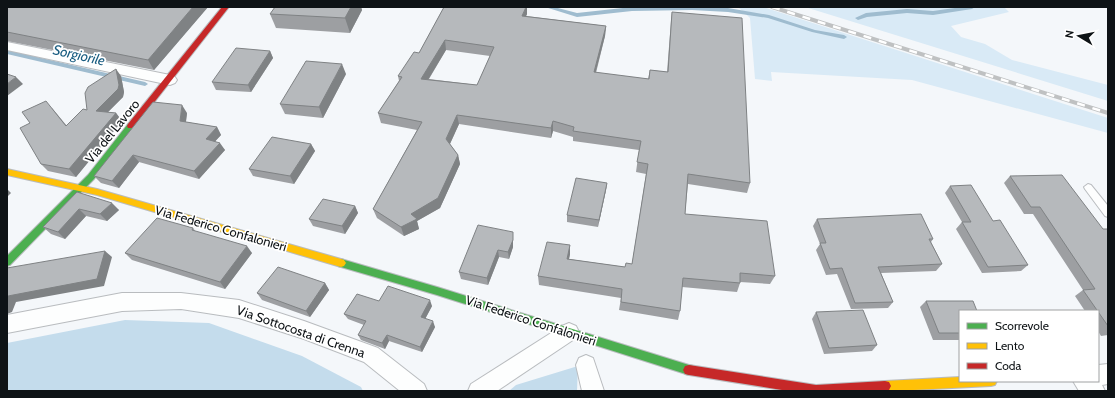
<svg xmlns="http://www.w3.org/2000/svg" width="1115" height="398" font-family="Cabin,sans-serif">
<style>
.green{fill:#d9eaf6}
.forest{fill:#c4dcec}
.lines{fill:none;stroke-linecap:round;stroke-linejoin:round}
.stream{fill:#9fbccf;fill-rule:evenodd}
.lane-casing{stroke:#b9bcbf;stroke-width:2}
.street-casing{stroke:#b9bcbf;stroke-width:2}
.fast-casing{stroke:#b9bcbf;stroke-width:2}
.slow-casing{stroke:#b9bcbf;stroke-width:2}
.jam-casing{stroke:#b9bcbf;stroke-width:2}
.lane{fill:#fdfefe;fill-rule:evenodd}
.street{fill:#fdfefe;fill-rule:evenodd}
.fast{fill:#4caf50;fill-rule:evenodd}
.slow{fill:#ffc107;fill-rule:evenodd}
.jam{fill:#c62828;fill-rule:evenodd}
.rail-casing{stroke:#bfc1c2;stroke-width:4}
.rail{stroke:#fff;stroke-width:2.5;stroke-dasharray:8;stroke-linecap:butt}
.wall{fill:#9d9fa2;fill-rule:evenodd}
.shaded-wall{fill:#7f8284}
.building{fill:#b6b9bc;stroke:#7f8284;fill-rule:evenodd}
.labels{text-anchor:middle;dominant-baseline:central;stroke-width:3.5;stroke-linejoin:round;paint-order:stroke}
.street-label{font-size:13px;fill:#0e1316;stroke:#fff}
.water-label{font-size:14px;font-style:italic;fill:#195d81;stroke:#fff}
</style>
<rect width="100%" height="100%" fill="#f4f7fa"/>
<g class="green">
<path d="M738 7H763L1108 118V133L912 80 771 72 772 81 755 79 750 18Z"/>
<path d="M805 7 839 8 1004 7 1009 12 951 26 961 37 985 44 1012 60 1108 85V101Z"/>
</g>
<g class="forest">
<path d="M125 320 209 323 302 356 361 387 363 391H7V343Z"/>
<path d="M578 366 577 391H509L516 385Z"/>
</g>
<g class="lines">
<g class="stream">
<path d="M545 7H554L577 13 632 7H702L728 8 769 15 815 30 844 35 847 37 844 39 812 32 768 18 728 12 692 10 632 11 577 17Z"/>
<path d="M962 7H975L972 9 933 15 907 13 867 17 858 20 855 18 866 13 907 9 933 11Z"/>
<path d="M7 50 145 82 148 84 145 86 7 54Z"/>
</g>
<defs>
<path id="lane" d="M1088 184 1091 185 1108 206V217L1105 216 1085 189 1084 187Z"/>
<g id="street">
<path d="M7 42 170 75 175 77 177 80 175 83 170 85 7 50Z"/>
<path d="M122 293H181L239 300 304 321 378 348 424 384 427 391H400L364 362 304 339 239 318 181 309 122 311 7 333V315Z"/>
<path d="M569 323 576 326 579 332 576 338 497 391H468L471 384 562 326Z"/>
<path d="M586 355 593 358 604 391H582L576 365 579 358Z"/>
<path d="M1108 364V384L1102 385 1105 391H1079L1073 381H1098V365Z"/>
</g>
<g id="fast">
<path d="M131 123 134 124 135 126 134 128 94 179 10 265 7 266V256L88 175 128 124Z"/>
<path d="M341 259 437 287 689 365 693 366 695 370 693 374 689 375 437 295 341 267 338 266 336 263 338 260Z"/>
</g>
<g id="slow">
<path d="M7 169 97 189 341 259 344 260 346 263 344 266 341 267 97 195 7 175Z"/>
<path d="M960 377V381H997L995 385 991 386 894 391 881 390 879 386 881 382 885 381Z"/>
</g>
<g id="jam">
<path d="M222 7H229L134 128H128L127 126 128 124Z"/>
<path d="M689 365 816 385 885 381 889 382 891 386 889 390 886 391H788L689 375 685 374 683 370 685 366Z"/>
</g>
</defs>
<use href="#lane" class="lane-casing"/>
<use href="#street" class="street-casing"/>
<use href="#fast" class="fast-casing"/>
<use href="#slow" class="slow-casing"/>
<use href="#jam" class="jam-casing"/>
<use href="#lane" class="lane"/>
<use href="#street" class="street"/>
<use href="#fast" class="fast"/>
<use href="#slow" class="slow"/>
<use href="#jam" class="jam"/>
<defs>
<path id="rail" d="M772 7 1108 113"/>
</defs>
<use href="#rail" class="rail-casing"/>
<use href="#rail" class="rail"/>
</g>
<g class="wall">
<path d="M7 7H208L154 70 7 41Z"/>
<path d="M275 7H361L362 10 350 33 276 28 270 14Z"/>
<path d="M444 7 527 14 526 16 606 26 605 36 596 73 648 79 650 70 667 72 671 21 672 12 750 183 747 193 688 184 685 214 775 276 770 284 740 282V283L737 292 682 287 680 311 678 320 619 310 621 298 539 285 538 276 570 245V254L569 259 625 267 632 264 646 174 636 172 639 150 573 141V137L553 131 551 138 459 124 450 144 458 155 460 164 440 208 417 221 419 229 404 236 377 218 373 209 417 130 381 123 378 113 399 81 398 76 419 53ZM446 50 490 56 477 85 429 79Z"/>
<path d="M270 51 273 58 251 92 216 90 212 82Z"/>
<path d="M346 74 323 118 285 114 280 104Z"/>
<path d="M121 76 124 92 123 97 108 112 116 113 122 121 76 177 48 171 41 164 30 123 52 108 67 126 87 110Z"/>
<path d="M187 113 186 122 217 127 221 135 215 141 225 150 199 179 139 162 119 188 101 183 94 176Z"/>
<path d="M311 144 315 151 294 184 253 176 249 169Z"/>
<path d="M1010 176 1103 229 1108 230V335L1101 336 1098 331V311H1085L1075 296 1083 290 1033 214H1024L1004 183Z"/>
<path d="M607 183 606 190 598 227 567 222V215Z"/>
<path d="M950 186 993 221 1028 265 1021 271 982 273 956 229 962 222 945 193Z"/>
<path d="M77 192 119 210 107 221 86 216 65 239 51 234 43 227Z"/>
<path d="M355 206 358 213 345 234 313 226 309 219Z"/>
<path d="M817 219 933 239 931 242 942 264 936 271 881 273 893 302 888 308 851 309 837 274 826 275 816 250 820 244 813 226Z"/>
<path d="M193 228 196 232 252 253 225 289 132 260 125 253Z"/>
<path d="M513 239V247L509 259 499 257 488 285 461 279 459 272Z"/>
<path d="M325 283 329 290 310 317 262 300 257 293Z"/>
<path d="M379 301 432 306 425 319 435 327 422 352 389 341 385 349 361 340 358 335 364 325 348 319 344 314Z"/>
<path d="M926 301 960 311V340H933L920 307Z"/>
<path d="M816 312 877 345 872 351 824 354 812 319Z"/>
</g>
<g class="shaded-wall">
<path d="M193 7H208L154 70 148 60Z"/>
<path d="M351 7H361L362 10 350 33 345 18Z"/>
<path d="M526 7H527V14L522 25V16Z"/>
<path d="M606 26 605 36 593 82 594 72Z"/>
<path d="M445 40 446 50 423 88 421 79Z"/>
<path d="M270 51 273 58 251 92 248 85Z"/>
<path d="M342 64 346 74 323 118 319 107Z"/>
<path d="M116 69 121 76 124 92 123 97 102 118 96 111Z"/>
<path d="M16 77 23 84 7 96V84Z"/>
<path d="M182 105 187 113 185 128 180 121Z"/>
<path d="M116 113 122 121 76 177 69 169Z"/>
<path d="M457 115 459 124 448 148 446 139Z"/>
<path d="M553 121V131L551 138V128Z"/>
<path d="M217 127 221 135 211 146 206 139Z"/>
<path d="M220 143 225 150 199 179 194 171Z"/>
<path d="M311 144 315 151 294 184 290 176Z"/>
<path d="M133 155 139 162 119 188 112 181Z"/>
<path d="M458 155 460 164 440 208 417 221 419 229 404 236 401 227Z"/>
<path d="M607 183 606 190 598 227 599 220Z"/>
<path d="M7 189 11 193 7 197Z"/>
<path d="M112 203 119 210 107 221 100 214Z"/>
<path d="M355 206 358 213 345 234 342 226Z"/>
<path d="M79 209 86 216 65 239 58 232Z"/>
<path d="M513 232V247L509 259 508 252Z"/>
<path d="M570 245V254L567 268V259Z"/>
<path d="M247 246 252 253 225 289 220 282Z"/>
<path d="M498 250 499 257 488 285 487 278Z"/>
<path d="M105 251 112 257 104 286 16 302 12 312 7 314V297L8 296Z"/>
<path d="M325 283 329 290 310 317 306 311Z"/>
<path d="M430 300 432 306 423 323 421 317Z"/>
<path d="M433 321 435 327 422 352 420 347Z"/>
<path d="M387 335 389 341 385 349 382 343Z"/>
</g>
<g class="building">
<path d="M7 7H193L148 60 7 32Z"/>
<path d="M275 7H351L345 18 270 14Z"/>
<path d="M444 7H526L522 16 606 26 594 72 649 79 650 70 668 72 672 12 742 18 750 183 688 174 685 214 767 221 775 276 740 273V283L683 278 680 311 621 302 622 289 538 276 547 242 570 245 567 259 625 267 626 263 632 264 648 164 637 162 641 141 573 131 574 127 553 121 551 128 457 115 446 139 458 155 438 198 411 214 417 219 401 227 373 209 422 122 378 113 402 77 398 76 414 52 419 53ZM445 40 494 47 477 85 421 79Z"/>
<path d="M236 48 270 51 248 85 212 82Z"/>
<path d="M306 61 342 64 319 107 280 104Z"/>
<path d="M116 69 119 85 118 89 96 111 116 113 69 169 41 164 20 128 30 123 22 112 46 101 66 126 83 109 87 110 85 93 88 87Z"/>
<path d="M7 74 16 77 7 84Z"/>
<path d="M153 102 182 105 180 121 217 127 206 139 220 143 194 171 133 155 112 181 94 176Z"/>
<path d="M272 137 311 144 290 176 249 169Z"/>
<path d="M1062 175 1103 229H1107L1108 230V326L1083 290 1095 289 1040 207H1031L1010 176Z"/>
<path d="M576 178 607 183 599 220 567 215Z"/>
<path d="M971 185 993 221 1000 220 1028 265 988 267 962 222H971L950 186Z"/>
<path d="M77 192 112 203 100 214 79 209 58 232 43 227Z"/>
<path d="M323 199 355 206 342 226 309 219Z"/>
<path d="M921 214 933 239H929L942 264 878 267 893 302 855 303 842 268 830 269 820 243H826L817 219Z"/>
<path d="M157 218 193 228 192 230 247 246 220 282 125 253Z"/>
<path d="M478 225 513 232V240L508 252 498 250 487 278 459 272Z"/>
<path d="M105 251 97 279 8 296 7 297V268Z"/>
<path d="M278 267 325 283 306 311 257 293Z"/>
<path d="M388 286 430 300 421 317 433 321 420 347 387 335 382 343 358 335 366 321 344 314 357 294 379 301Z"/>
<path d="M926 301H973L977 311H960V333H939Z"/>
<path d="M863 310 877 345 829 348 816 312Z"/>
</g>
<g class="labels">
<g class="street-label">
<text transform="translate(112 131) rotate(-51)">Via del Lavoro</text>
<text transform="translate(221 228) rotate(16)">Via Federico Confalonieri</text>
<text transform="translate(531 320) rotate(18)">Via Federico Confalonieri</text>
<text transform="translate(301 331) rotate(19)">Via Sottocosta di Crenna</text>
</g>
<g class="water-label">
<text transform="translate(79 55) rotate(13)">Sorgiorile</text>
</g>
</g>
<rect width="1115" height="398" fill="none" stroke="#0e1316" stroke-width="16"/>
<rect x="959" y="310" width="140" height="72" fill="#ffffff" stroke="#9fa1a2"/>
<rect x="967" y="323" width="20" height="6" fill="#4caf50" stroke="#9fa1a2"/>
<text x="995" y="330" font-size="12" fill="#0e1316">Scorrevole</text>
<rect x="967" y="343" width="20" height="6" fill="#ffc107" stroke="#9fa1a2"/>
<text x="995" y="350" font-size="12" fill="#0e1316">Lento</text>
<rect x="967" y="363" width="20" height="6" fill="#c62828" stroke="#9fa1a2"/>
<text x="995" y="370" font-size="12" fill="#0e1316">Coda</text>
<g transform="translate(1079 36) rotate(280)" stroke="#ffffff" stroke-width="3" paint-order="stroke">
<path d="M0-3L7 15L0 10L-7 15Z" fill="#0e1316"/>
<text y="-6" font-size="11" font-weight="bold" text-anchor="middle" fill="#0e1316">N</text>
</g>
</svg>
